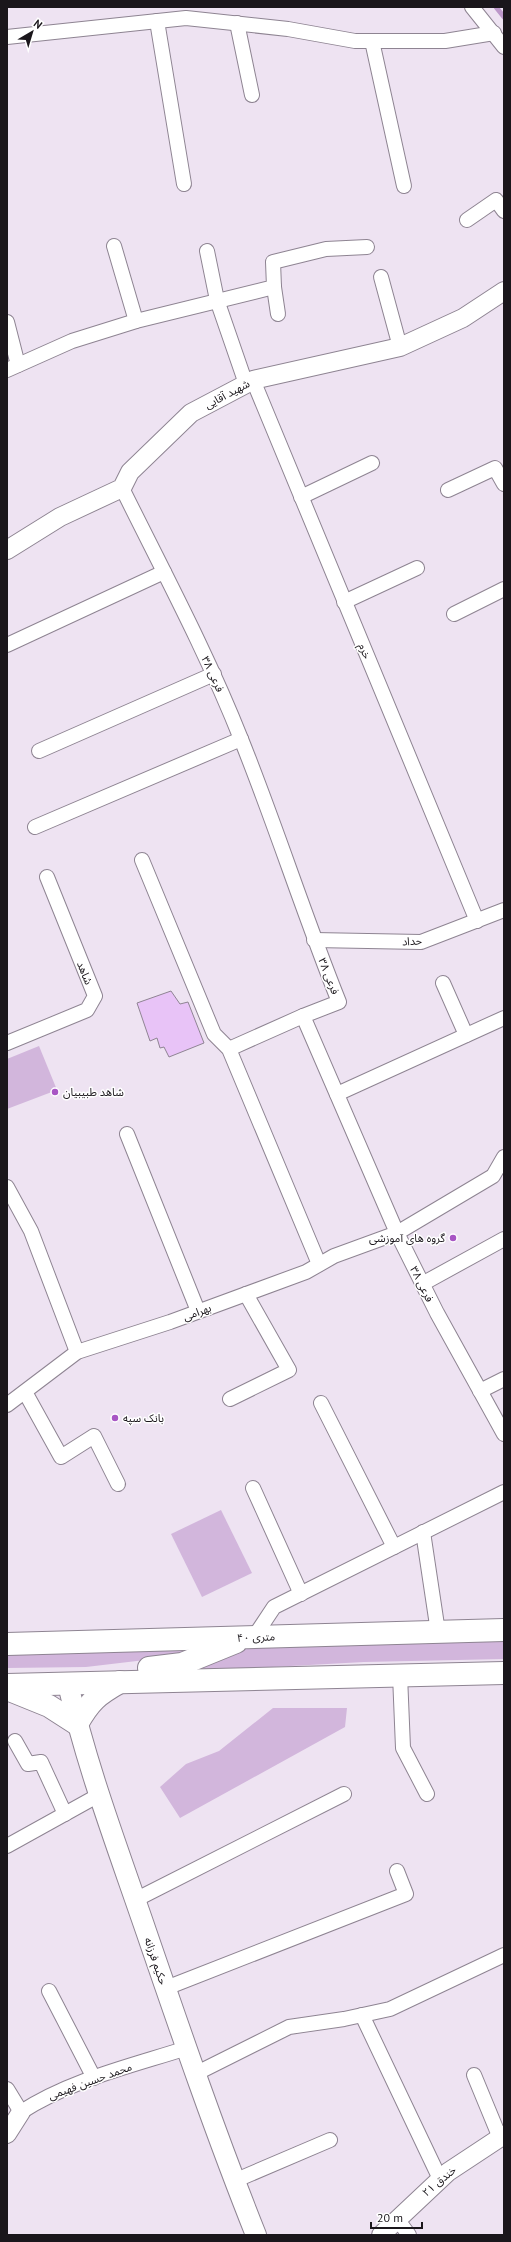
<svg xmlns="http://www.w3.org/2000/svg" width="511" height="2242" font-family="'PT Sans','Noto Sans Arabic',sans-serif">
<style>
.green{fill:#d2b6dc}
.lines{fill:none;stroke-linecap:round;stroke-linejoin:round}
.stream{stroke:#bc97c9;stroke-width:5}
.building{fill:#e8c3f7;stroke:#8f8493}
.minor-casing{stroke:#8e8492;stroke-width:16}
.tertiary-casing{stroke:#8e8492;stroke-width:20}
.secondary-casing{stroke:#8e8492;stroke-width:22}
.primary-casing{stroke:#8e8492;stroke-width:24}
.minor{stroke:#fff;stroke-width:14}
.tertiary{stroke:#fff;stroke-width:18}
.secondary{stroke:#fff;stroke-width:20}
.primary{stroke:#fff;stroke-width:22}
.poi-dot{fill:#a855c4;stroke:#fff;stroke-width:1.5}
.labels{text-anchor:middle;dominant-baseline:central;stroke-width:3;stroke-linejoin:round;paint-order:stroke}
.street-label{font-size:11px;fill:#1a161b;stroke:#fff}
.poi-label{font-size:11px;fill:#1a161b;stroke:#fff;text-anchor:start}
</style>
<rect width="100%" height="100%" fill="#eee3f2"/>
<g class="green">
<path d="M39 1046 57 1090 7 1109V1059Z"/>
<path d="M221 1510 252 1573 202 1597 171 1534Z"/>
<path d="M504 1637V1659L364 1662 196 1671 241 1650 273 1645Z"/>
<path d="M186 1647 179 1656 86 1667 7 1668V1650Z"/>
<path d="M273 1708H347L345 1727 180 1818 160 1787 186 1764 219 1751Z"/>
</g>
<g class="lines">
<path class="stream" d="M496 7 504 17"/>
</g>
<path class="building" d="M171 991 180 1004 188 1002 204 1043 169 1057 164 1047 160 1048 157 1038 150 1041 137 1003Z"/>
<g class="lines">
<defs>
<g id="minor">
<path d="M472 7 504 47"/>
<path d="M157 21 184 184"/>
<path d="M237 23 252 95"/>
<path d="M7 37 186 18 288 29 355 41H445L494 33"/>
<path d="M372 41 404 186"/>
<path d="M467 220 496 200 504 211"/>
<path d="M114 246 136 321"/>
<path d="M207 251 217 300 246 384"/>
<path d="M381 277 400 347"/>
<path d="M274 287 278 314"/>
<path d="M7 322 18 365"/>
<path d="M7 370 72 341 136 321 274 287 273 262 326 249 367 247"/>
<path d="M253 380 477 921"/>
<path d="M122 488C163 571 207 653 241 739 276 826 304 915 339 1002L303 1016 397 1233 437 1313 504 1434"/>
<path d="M448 490 495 468 504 484"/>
<path d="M301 497 372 463"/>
<path d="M344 602 417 568"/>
<path d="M454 614 504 589"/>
<path d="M7 645 164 572"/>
<path d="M39 751 214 674"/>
<path d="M35 827 241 739"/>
<path d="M142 860 214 1034 229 1049 319 1264"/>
<path d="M314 940 421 942 504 910"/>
<path d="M443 983 466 1035"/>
<path d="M7 1043 87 1010 95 996 47 877"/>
<path d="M229 1049 303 1016"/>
<path d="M337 1094 504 1018"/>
<path d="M127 1134 198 1311"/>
<path d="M7 1187 31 1231 77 1352"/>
<path d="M422 1284 504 1239"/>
<path d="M480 1391 504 1379"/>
<path d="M25 1392 61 1457 94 1436 118 1484"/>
<path d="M230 1399 289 1370 246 1294"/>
<path d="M321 1403 394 1547"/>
<path d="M7 1405 77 1352 170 1322 306 1272 334 1256 397 1233 493 1176 504 1157"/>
<path d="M253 1488 301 1594"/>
<path d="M423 1532 438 1632"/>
<path d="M254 1637 274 1607 504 1492"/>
<path d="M400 1675 403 1748 427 1794"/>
<path d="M15 1741 28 1764 41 1762 65 1814"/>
<path d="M7 1846 99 1795"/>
<path d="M135 1900 344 1794"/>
<path d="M166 1988 406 1894 397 1871"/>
<path d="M49 1991 94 2078"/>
<path d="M362 2015 440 2179"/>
<path d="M195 2074 289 2027 344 2019 390 2009 504 1955"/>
<path d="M474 2075 500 2138"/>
<path d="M7 2089 21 2112C70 2080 131 2066 187 2048"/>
<path d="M234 2181 330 2140"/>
<path d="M397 2219 409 2235"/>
</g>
<g id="tertiary">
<path d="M7 550 60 517 122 488 130 472 191 413 246 384 253 380 400 347 463 318 504 291"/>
<path d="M7 2134 21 2112"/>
<path d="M381 2235 448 2172 504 2135"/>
</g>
<path id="secondary" d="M68 1684C87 1768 118 1849 146 1931 181 2033 216 2135 256 2235"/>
<g id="primary">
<path d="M7 1644 504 1630"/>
<path d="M149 1668 182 1664 236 1642"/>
<path d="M7 1685 504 1673"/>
<path d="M7 1689 49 1706 77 1724C90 1701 97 1695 120 1682"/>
</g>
</defs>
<use href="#minor" class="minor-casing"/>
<use href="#tertiary" class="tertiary-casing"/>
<use href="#secondary" class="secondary-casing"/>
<use href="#primary" class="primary-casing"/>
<use href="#minor" class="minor"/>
<use href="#tertiary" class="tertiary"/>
<use href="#secondary" class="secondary"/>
<use href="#primary" class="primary"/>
</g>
<g class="poi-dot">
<circle cx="55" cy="1092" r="4"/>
<circle cx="453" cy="1238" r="4"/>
<circle cx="115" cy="1418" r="4"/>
</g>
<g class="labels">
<g class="street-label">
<text transform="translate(227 394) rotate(-28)">شهید آقایی</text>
<text transform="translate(365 651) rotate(67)">خرم</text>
<text transform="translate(213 674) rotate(65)">فرعی ۳۸</text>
<text transform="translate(412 941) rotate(-3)">حداد</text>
<text transform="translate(85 973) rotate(68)">شاهد</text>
<text transform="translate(329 976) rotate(68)">فرعی ۳۸</text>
<text transform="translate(422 1284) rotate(63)">فرعی ۳۸</text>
<text transform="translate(197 1312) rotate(-20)">بهرامی</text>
<text transform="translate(256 1637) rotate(-2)">۴۰ متری</text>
<text transform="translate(156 1961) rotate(71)">حکیم فرزانه</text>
<text transform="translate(90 2081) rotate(-20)">محمد حسین فهیمی</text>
<text transform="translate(439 2181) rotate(-40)">۲۱ خندق</text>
</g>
<g class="poi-label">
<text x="63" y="1092">شاهد طبیبیان</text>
<text x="445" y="1238" text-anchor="end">گروه های آموزشی</text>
<text x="123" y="1418">بانک سپه</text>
</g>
</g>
<rect width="511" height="2242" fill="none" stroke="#1a161b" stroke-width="16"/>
<g transform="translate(32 32) rotate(38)" stroke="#ffffff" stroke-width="3" paint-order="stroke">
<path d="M0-3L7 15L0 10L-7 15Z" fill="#1a161b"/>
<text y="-6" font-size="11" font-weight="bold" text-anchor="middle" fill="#1a161b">N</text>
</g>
<path d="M371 2222v6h51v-6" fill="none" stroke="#1a161b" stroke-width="2"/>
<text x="377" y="2222" font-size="12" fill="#1a161b" stroke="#ffffff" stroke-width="3" paint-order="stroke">20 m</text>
</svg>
